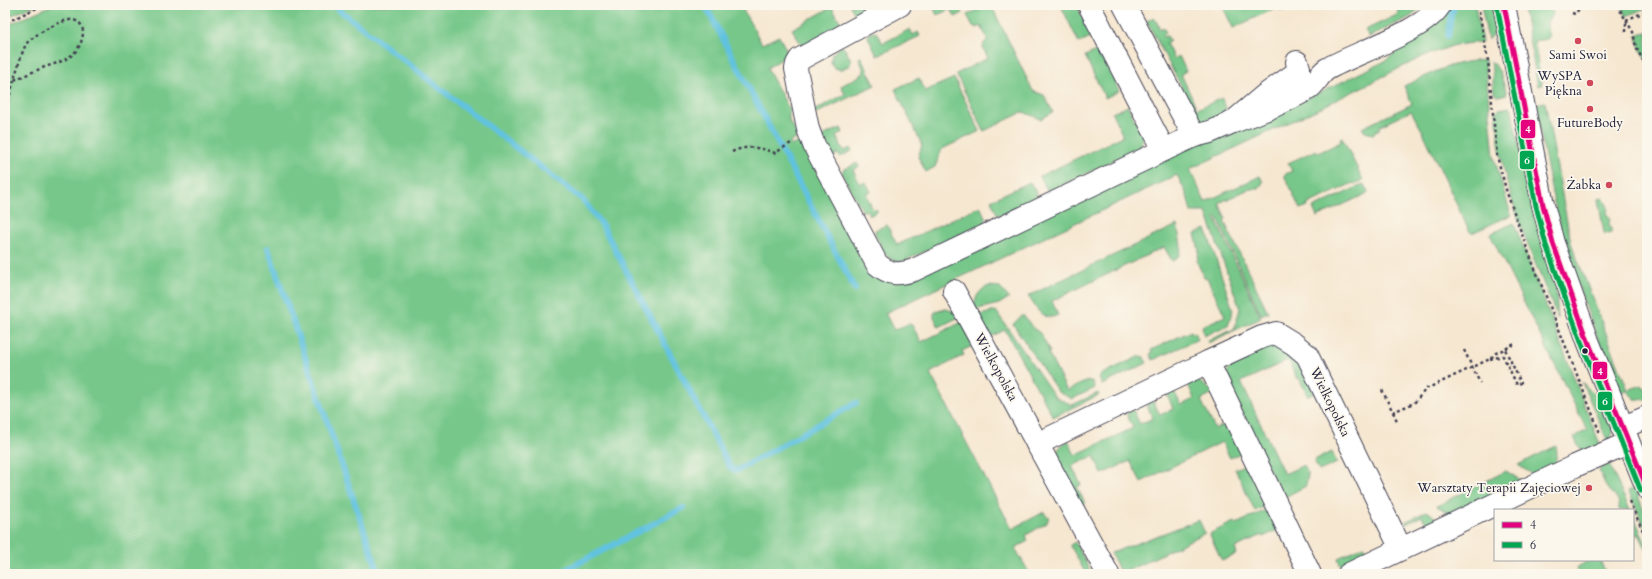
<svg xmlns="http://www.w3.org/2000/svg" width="1652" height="579" font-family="Cardo,serif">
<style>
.green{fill:#76c789;stroke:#4c7462}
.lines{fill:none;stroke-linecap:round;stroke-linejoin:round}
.stream{stroke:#61c2df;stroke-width:6}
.minor-casing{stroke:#424051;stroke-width:24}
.path{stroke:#424051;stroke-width:2.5;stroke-dasharray:3 3;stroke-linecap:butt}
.minor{stroke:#fff;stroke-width:22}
.bus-1-casing{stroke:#fbf7ec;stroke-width:8}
.bus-2-casing{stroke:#fbf7ec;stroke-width:8}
.bus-1{stroke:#e5007d;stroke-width:5}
.bus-2{stroke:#00a651;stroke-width:5}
.poi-dot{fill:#d1495b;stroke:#fbf7ec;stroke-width:1.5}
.bus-dot{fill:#22223b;stroke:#fbf7ec;stroke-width:1.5}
.labels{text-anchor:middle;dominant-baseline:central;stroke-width:3.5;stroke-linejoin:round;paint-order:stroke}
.poi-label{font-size:13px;fill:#22223b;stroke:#fbf7ec;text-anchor:end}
.street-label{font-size:13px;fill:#22223b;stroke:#fbf7ec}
.line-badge{stroke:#fbf7ec;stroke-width:1.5}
.badge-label{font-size:11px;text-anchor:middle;font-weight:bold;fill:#fff}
</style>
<rect width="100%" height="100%" fill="#fbf7ec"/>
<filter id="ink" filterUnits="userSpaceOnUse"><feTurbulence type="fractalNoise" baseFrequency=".025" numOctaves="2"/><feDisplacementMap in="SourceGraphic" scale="8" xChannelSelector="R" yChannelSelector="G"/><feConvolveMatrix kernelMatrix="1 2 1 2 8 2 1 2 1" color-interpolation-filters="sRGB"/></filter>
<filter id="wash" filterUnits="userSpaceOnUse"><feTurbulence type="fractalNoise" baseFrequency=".012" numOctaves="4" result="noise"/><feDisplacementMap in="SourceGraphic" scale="16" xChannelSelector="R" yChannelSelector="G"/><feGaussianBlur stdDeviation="0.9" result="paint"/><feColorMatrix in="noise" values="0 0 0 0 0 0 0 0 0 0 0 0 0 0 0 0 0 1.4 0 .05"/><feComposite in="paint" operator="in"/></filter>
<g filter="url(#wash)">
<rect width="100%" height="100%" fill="#f6e7d0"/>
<g class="green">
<path d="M5 5H36L10 16 5 20Z"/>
<path d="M52 5H743L746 9 743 10 762 44 779 36 787 51 785 57 767 68 789 109V121L799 137 790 142 791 146 800 141 870 268 877 276 1321 92 1385 61 1444 14 1448 5H1475L1482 42 1455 45 1424 56 1318 109 1190 169 1205 202 1260 176 1263 182 1259 189H1249L1219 203 1226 219 1224 221 1268 312 1261 315 1217 217 1215 218 1261 318 1208 343 1207 341 1234 329 1240 309 1206 212H1191L1187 195 1177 175 885 313 894 330 908 324 912 325 921 342 962 322 974 345 962 351 964 355 930 373 1012 529 1044 512 1047 517 1049 516 1047 523 1026 535 1028 541 1015 548 1030 574H5V36L7 28 12 23Z"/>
<path d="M850 5H883L859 17 855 15Z"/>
<path d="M932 5H959L963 13 955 17 951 9 937 15Z"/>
<path d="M987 5H991L1033 91 1044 95 1053 112 1041 119 1023 112 984 131 956 74 988 58 983 48 984 43 988 40 981 26 977 28 973 26 967 15Z"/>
<path d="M1063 5H1077L1090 35V37L1079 43 1061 6Z"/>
<path d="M1222 5H1293L1281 11 1278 7 1233 28Z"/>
<path d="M1406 5H1421L1422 8 1410 17 1369 37 1365 30 1399 14 1397 9Z"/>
<path d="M1481 5H1492C1496 18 1500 31 1488 40Z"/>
<path d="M1524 5H1550L1549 10 1554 12 1547 22 1550 37 1547 39 1534 41 1542 85 1538 86 1524 12Z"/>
<path d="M1621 5H1625L1626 7 1630 5H1647V8L1626 16Z"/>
<path d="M832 7 842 25 804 46 801 44 792 29Z"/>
<path d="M1154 17 1160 29 1163 27 1166 33 1163 35V37L1167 36 1170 41 1166 43 1174 59 1179 56 1186 71 1181 74 1197 109 1222 98 1226 108 1224 112C1216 116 1207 124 1198 118L1147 22 1148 20Z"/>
<path d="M910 29 913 35 918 32 920 36 877 56 868 37 870 33 876 32 883 43Z"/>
<path d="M1647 32V58H1645L1639 46 1637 36Z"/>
<path d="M842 46 845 49 851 60 850 65 840 70 833 67 831 62 832 54Z"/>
<path d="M1097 51 1101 52 1119 91 1105 98 1085 56Z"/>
<path d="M861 57 875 85 815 114 813 111 845 94 841 86 863 74 864 70 859 58Z"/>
<path d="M1485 60 1494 157 1511 215 1472 233 1469 231 1423 132 1411 111 1380 126 1379 130 1373 134 1365 132 1362 128 1412 104 1404 86C1432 73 1453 61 1485 60Z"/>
<path d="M1491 61 1500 72 1507 94 1498 96 1494 93Z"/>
<path d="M919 78 925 91 954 78 980 131 942 149 935 167 926 172 918 157 922 145 895 89Z"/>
<path d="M1545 102 1571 243 1628 390 1642 385 1644 388 1647 387V400L1635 399 1626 390 1619 394C1600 343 1578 291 1563 239 1551 195 1544 149 1535 104Z"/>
<path d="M1128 106 1143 137 1142 141 1137 149 1052 190H1047L1040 176 1123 136 1112 113Z"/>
<path d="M1511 107 1532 208 1556 289 1558 319C1537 267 1511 210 1501 155 1498 141 1498 126 1496 112L1499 109Z"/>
<path d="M841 128 843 132 836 136 844 151 850 148 852 151 840 157 838 154H836L834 158 823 138 824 135Z"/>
<path d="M1342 137 1363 180 1354 184 1353 183 1308 204V206L1300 209 1284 175 1292 171 1288 163 1316 150 1318 153 1341 142 1340 138Z"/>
<path d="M857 163 859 167 853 170 860 184 866 182 871 192 866 194 873 210 876 209 878 211 869 216V211L866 210 863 212 842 174 843 170Z"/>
<path d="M1030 182 1037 194 1036 198 1002 215 997 214 991 200Z"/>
<path d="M1364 184 1368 193 1317 217 1313 208Z"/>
<path d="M1603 198 1608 207 1607 214 1610 218 1609 225 1612 231 1610 234 1604 233 1598 199Z"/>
<path d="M980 206 986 219 985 223 904 261C886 265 882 247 875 234V230L887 225 897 245Z"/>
<path d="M1514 223 1601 447 1585 452 1579 448 1574 437 1587 430 1490 234Z"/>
<path d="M1177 225C1179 238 1187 255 1172 261L1164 247 1052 301 1058 315C1042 323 1036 307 1028 296Z"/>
<path d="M1206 229 1233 310 1228 325 1204 336 1202 329 1203 328 1202 326 1225 316 1207 278 1205 279 1197 262 1199 251 1195 234Z"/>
<path d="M989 286 999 287 1009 298 999 304 974 310C974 299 978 290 989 286Z"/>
<path d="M947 309 954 312 959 317 939 327 934 317V313L938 310Z"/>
<path d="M996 311 1055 397 1072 405 1098 393 1099 395 1053 417 1005 330 988 338 976 316Z"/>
<path d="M1023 315 1033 328 1041 334 1050 352 1048 353 1066 389 1068 390 1089 380 1090 382 1092 381 1095 388 1072 399 1058 392 1013 324Z"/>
<path d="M1191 331 1192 333 1195 332 1198 339 1153 360 1150 354 1152 352 1151 350Z"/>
<path d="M1269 345C1298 347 1305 370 1317 392L1308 396 1299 378H1297L1288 360 1241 382 1284 474 1304 465 1308 475 1306 486 1283 498 1227 383V372L1231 365Z"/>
<path d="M1140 356 1141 357 1143 356 1147 363 1102 385 1099 378 1100 377V375Z"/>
<path d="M1197 380 1215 393 1201 400 1215 429 1229 423 1243 452 1230 458 1222 442 1141 482 1130 461 1102 474 1094 456 1072 466 1081 485 1077 487 1085 503 1079 507 1056 456 1059 448 1068 440 1075 455 1133 428 1126 413 1133 410 1140 424 1153 418 1146 404 1153 401 1160 415 1173 409 1167 394 1174 391 1181 405 1194 399 1188 384Z"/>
<path d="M1582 382 1600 401 1613 431 1612 436 1608 442Z"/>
<path d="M1556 446 1557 452 1555 464 1533 475 1518 465Z"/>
<path d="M1332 452 1337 463 1319 471 1314 460Z"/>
<path d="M1248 463 1268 505 1255 511 1235 469Z"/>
<path d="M1609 464 1630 510H1619C1620 495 1613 497 1607 488 1604 482 1601 475 1599 469Z"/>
<path d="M1506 471 1522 481 1452 515 1437 506Z"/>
<path d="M1635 488 1647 519V532L1628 491Z"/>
<path d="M1270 508 1280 529 1263 537 1262 535 1235 548 1237 554 1222 561 1210 535 1211 533 1234 522 1236 524Z"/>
<path d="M1427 511 1435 517 1437 521 1428 527 1422 516 1406 524 1405 522Z"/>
<path d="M1633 515 1647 546V551L1639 534 1633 536Z"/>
<path d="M1199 520 1205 533 1121 574 1111 553Z"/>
<path d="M1075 542 1092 574H1086L1070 545Z"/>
<path d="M1364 546 1366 548 1365 557 1343 567 1340 564 1338 558Z"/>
<path d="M1589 560H1600L1606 574H1579L1576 568Z"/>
</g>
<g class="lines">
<g class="stream">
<path d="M333 5 583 200 602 225 731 469 738 470 856 403"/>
<path d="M705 5 780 147"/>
<path d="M1448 36 1451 15 1455 5"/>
<path d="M782 151 855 289"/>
<path d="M268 248 379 574"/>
<path d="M558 574 683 508"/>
</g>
</g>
</g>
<g filter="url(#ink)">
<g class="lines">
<defs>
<g id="minor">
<path d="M900 5 800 59 797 64 796 69 808 129 814 145 877 264C890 275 898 275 914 270L1164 150 1089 5"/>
<path d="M1124 5 1194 136"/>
<path d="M1504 5 1543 205 1553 243 1588 341 1647 488"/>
<path d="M1233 122C1259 113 1284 103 1308 89 1316 84 1319 74 1327 69 1355 53 1425 31 1440 5"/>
<path d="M1164 150 1194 136 1210 132 1233 122 1265 95 1299 71V68L1297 62"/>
<path d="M954 291 1108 574"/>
<path d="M1622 428 1647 417"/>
<path d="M1037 444 1208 362"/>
<path d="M1310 574 1208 362 1262 337 1276 333 1294 344 1307 355 1401 549"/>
<path d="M1349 574 1575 466 1628 443"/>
</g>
</defs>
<use href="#minor" class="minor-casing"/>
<g class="path">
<path d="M1478 5 1488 61 1497 156 1507 193 1528 251 1600 433"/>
<path d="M1617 5 1633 32 1636 47 1647 68"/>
<path d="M1572 13 1575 14 1579 9 1590 5"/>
<path d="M5 28 7 22 43 5"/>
<path d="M1626 32V20L1647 11"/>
<path d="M5 112C9 100 21 50 27 43 34 35 63 18 73 20 90 23 82 47 73 54 64 62 53 64 42 68 33 72 23 76 14 80"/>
<path d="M732 152C746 145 760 147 775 153L791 143"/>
<path d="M1464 350 1480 383"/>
<path d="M1490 359 1503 356 1517 385 1521 383 1505 349"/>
<path d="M1382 390 1393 412 1414 403 1426 389 1490 359 1496 353 1515 344"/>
<path d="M1393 412 1398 423"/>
<path d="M1629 501 1647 539"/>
</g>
<use href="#minor" class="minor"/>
<defs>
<path id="bus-1" d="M1504 5 1543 205 1553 243 1588 341 1647 488"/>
<path id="bus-2" d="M1497 6 1536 206 1546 245 1582 344 1641 491"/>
</defs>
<use href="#bus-1" class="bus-1-casing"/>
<use href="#bus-2" class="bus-2-casing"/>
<use href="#bus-1" class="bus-1"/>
<use href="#bus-2" class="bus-2"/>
</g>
</g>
<g class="poi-dot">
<circle cx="1578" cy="41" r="4"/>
<circle cx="1590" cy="83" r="4"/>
<circle cx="1590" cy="109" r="4"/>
<circle cx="1609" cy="185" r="4"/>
<circle cx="1589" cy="488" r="4"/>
</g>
<circle class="bus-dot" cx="1585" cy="351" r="3.5"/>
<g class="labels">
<g class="poi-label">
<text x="1578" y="55" text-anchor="middle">Sami Swoi</text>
<text x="1582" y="76">WySPA<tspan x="1582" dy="15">Piękna</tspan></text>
<text x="1590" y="123" text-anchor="middle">FutureBody</text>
<text x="1601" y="185">Żabka</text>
<text x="1581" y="488">Warsztaty Terapii Zajęciowej</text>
</g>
<g class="street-label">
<text transform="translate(996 367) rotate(61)">Wielkopolska</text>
<text transform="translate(1330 402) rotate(64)">Wielkopolska</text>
</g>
</g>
<g class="line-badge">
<rect x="1520" y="119" width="16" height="20" rx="4" fill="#e5007d"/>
<rect x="1519" y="150" width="16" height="20" rx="4" fill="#00a651"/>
<rect x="1592" y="361" width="16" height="19" rx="4" fill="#e5007d"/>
<rect x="1597" y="391" width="16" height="20" rx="4" fill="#00a651"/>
</g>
<g class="badge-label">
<text x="1528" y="133">4</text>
<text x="1527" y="164">6</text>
<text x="1600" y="375">4</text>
<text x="1605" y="405">6</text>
</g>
<rect width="1652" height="579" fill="none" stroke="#fbf7ec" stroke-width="20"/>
<rect x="1494" y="509" width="140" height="52" fill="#fbf7ec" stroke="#a4a2a5"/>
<rect x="1502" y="522" width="20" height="6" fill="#e5007d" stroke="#a4a2a5"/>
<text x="1530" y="529" font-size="12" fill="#22223b">4</text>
<rect x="1502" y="542" width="20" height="6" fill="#00a651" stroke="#a4a2a5"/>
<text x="1530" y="549" font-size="12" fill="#22223b">6</text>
</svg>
